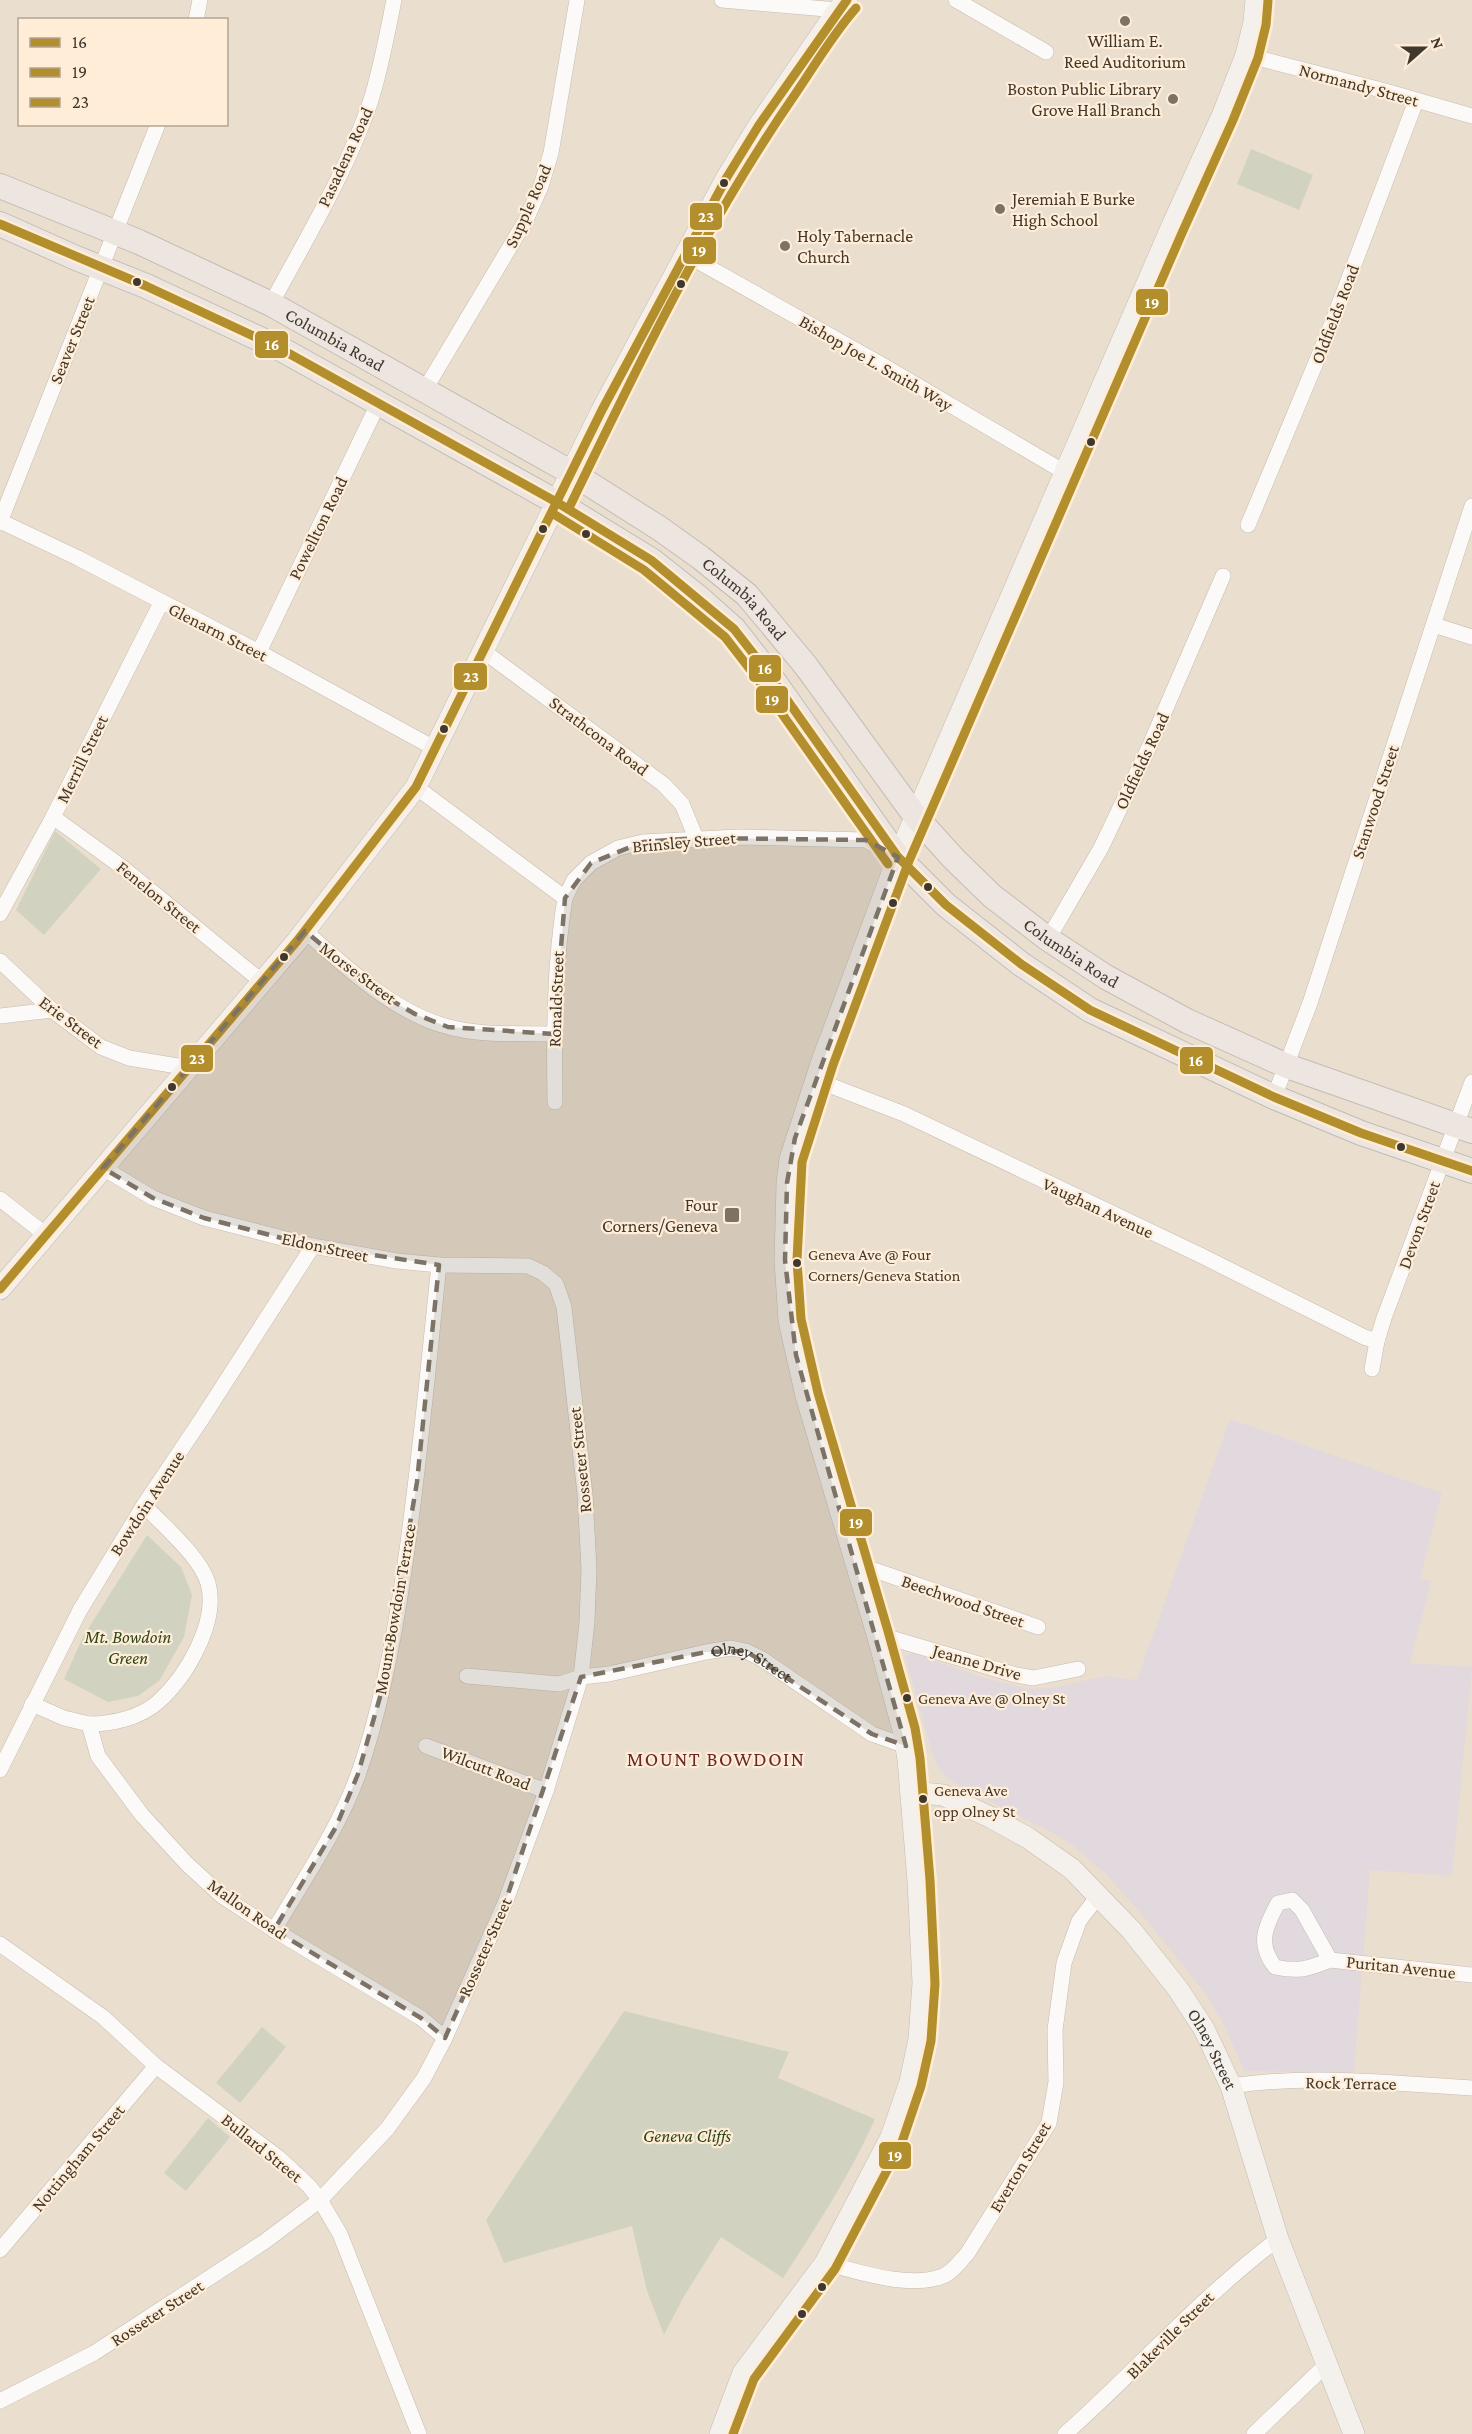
<svg xmlns="http://www.w3.org/2000/svg" width="1472" height="2434" font-family="'Crimson Pro',serif">
<style>
.education{fill:#e1d9de}
.green{fill:#d1d3c0}
.lines{fill:none;stroke-linecap:round;stroke-linejoin:round}
.street-casing{stroke:#c5bcb0;stroke-width:16}
.secondary-casing{stroke:#c5bcb0;stroke-width:22}
.primary-casing{stroke:#c3bcb4;stroke-width:26}
.street{stroke:#fcfaf8;stroke-width:15}
.secondary{stroke:#f4f0ec;stroke-width:21}
.primary{stroke:#ede5df;stroke-width:24}
.bus-1-casing{stroke:#ffedd7;stroke-width:14}
.bus-2-casing{stroke:#ffedd7;stroke-width:14}
.bus-3-casing{stroke:#ffedd7;stroke-width:14}
.bus-1{stroke:#b38e2c;stroke-width:9}
.bus-2{stroke:#b38e2c;stroke-width:9}
.bus-3{stroke:#b38e2c;stroke-width:9}
.marked{fill:#7c7266;fill-opacity:0.2;stroke:#7c7266;stroke-width:4.5;stroke-dasharray:12 8;stroke-linejoin:round}
.poi-dot{fill:#7c7266;stroke:#ffedd7;stroke-width:2}
.bus-dot{fill:#40382d;stroke:#ffedd7;stroke-width:2}
.labels{text-anchor:middle;dominant-baseline:central;stroke-width:4.5;stroke-linejoin:round;paint-order:stroke}
.bus-label{font-size:16px;fill:#40382d;stroke:#ffedd7;text-anchor:start}
.poi-label{font-size:18px;fill:#40382d;stroke:#ffedd7;text-anchor:end}
.street-label{font-size:18px;fill:#40382d;stroke:#ffedd7}
.park-label{font-size:18px;font-style:italic;fill:#2f4619;stroke:#ffedd7}
.neighbourhood-label{font-size:20px;letter-spacing:1.5px;fill:#6d2728;stroke:#ffedd7}
.line-badge{stroke:#ffedd7;stroke-width:2}
.badge-label{font-size:16px;text-anchor:middle;font-weight:bold;fill:#fff}
</style>
<rect width="100%" height="100%" fill="#eadecf"/>
<path class="education" d="M1230 1419 1442 1493 1420 1578 1431 1581 1410 1663 1472 1667 1452 1876 1370 1870 1354 2072 1244 2071 1225 2027 1207 1995 1144 1917 1107 1875 1072 1845 1055 1834 949 1780 939 1769 933 1756 905 1655 912 1653 981 1677 1028 1689 1052 1688 1105 1676 1137 1680Z"/>
<g class="green">
<path d="M1251 149 1313 175 1299 210 1237 184Z"/>
<path d="M55 831 101 869 44 935 16 910Z"/>
<path d="M147 1535 181 1567 192 1595 184 1637 159 1681 138 1696 108 1702 64 1679 83 1637Z"/>
<path d="M624 2011 789 2052 778 2078 875 2119C850 2175 817 2226 783 2278L721 2237 683 2298 664 2335 647 2291 632 2226 504 2263 486 2220Z"/>
<path d="M262 2027 286 2047 240 2103 216 2083Z"/>
<path d="M208 2118 230 2137 186 2191 164 2173Z"/>
</g>
<g class="lines">
<defs>
<g id="street">
<path d="M722 0 838 10"/>
<path d="M956 0 1046 52"/>
<path d="M196 20 200 0"/>
<path d="M1246 55 1385 91 1472 116"/>
<path d="M685 254 884 366 1066 473"/>
<path d="M271 304C306 239 346 173 370 103 381 69 387 34 394 0"/>
<path d="M424 391 526 220 541 186 551 153 577 0"/>
<path d="M0 521 78 558 259 652 434 748"/>
<path d="M0 522 158 124"/>
<path d="M1248 525 1327 336 1416 101"/>
<path d="M1434 625 1472 637"/>
<path d="M482 650 663 784 682 804 696 838"/>
<path d="M259 652 378 404"/>
<path d="M416 787 565 898 574 880 591 863 618 848 643 842 738 837 866 840 893 854"/>
<path d="M53 817 122 867 261 981"/>
<path d="M0 914 53 817 161 603"/>
<path d="M305 931C344 966 396 1014 449 1027 482 1036 519 1033 554 1034"/>
<path d="M1048 939 1101 848 1150 745 1223 576"/>
<path d="M0 961 52 1010 101 1047 129 1058 190 1068"/>
<path d="M0 1016 52 1010"/>
<path d="M816 1080 904 1114 1200 1255 1364 1337 1377 1341"/>
<path d="M1274 1097 1310 1003 1472 506"/>
<path d="M555 1102C554 1033 554 965 565 898"/>
<path d="M0 1199 46 1235"/>
<path d="M1372 1369 1377 1341 1384 1318 1472 1082"/>
<path d="M854 1563 1038 1627"/>
<path d="M877 1634 1016 1675 1033 1678 1078 1669"/>
<path id="s1" d="M467 1676 559 1684 581 1677 609 1674 706 1652 731 1648 746 1651 762 1659 872 1734 906 1746"/>
<path d="M32 1704 64 1718 89 1724 98 1756 142 1815 187 1864 222 1896 274 1930 421 2018 445 2038"/>
<path d="M89 1724C112 1724 140 1718 158 1702 186 1677 219 1622 208 1583 199 1555 164 1527 144 1505"/>
<path d="M426 1746 546 1791"/>
<path d="M0 1770 80 1610 144 1505 203 1417 313 1246"/>
<path d="M274 1930C304 1879 338 1830 358 1775 381 1710 394 1640 404 1571 419 1470 428 1368 439 1265"/>
<path d="M0 1944 103 2017 156 2066 279 2158 309 2186 320 2200 340 2234 419 2434"/>
<path d="M1330 1960 1302 1910 1292 1900 1278 1903C1265 1927 1257 1944 1275 1967 1299 1972 1308 1969 1330 1960L1472 1975"/>
<path d="M1231 2086C1310 2074 1392 2083 1472 2088"/>
<path d="M0 2250 156 2066"/>
<path d="M825 2263C859 2272 909 2289 943 2276 953 2272 960 2261 967 2254L1049 2123 1056 2082 1055 2030 1064 1963 1079 1921 1099 1895"/>
<path d="M0 2401 94 2353 264 2242 320 2200 387 2129 424 2078 445 2038 505 1903 546 1791 581 1677 587 1622 589 1569 585 1494 564 1307 556 1284 543 1273 528 1266 439 1265 397 1261 313 1246 204 1218 153 1198 103 1168"/>
<path d="M1065 2434C1137 2370 1201 2297 1278 2239"/>
<path d="M1254 2434 1327 2364"/>
</g>
<g id="secondary">
<path d="M0 1289 297 941 416 787 602 410 727 177 759 125 838 10 847 0"/>
<path id="s2" d="M911 1792 943 1795 992 1818 1028 1838 1072 1869 1132 1931 1178 1989 1204 2029 1231 2086 1278 2239 1354 2434"/>
<path d="M720 2434 743 2373 825 2263 891 2137 910 2082 919 2039 923 1983 918 1881 908 1759 903 1730 877 1634 806 1396 789 1321 785 1260 787 1183 790 1159 822 1061 898 857 1171 228 1222 116 1246 55 1254 22 1256 0"/>
</g>
<g id="primary">
<path id="s3" d="M0 186 139 242 271 304 572 473 659 528 701 558 747 595 806 666 916 817 954 859 992 896 1048 939 1106 977 1187 1021 1287 1066 1472 1131"/>
<path d="M0 224 76 258 146 286 279 348 558 503 651 560 698 597 734 629 766 670 898 857 946 905 1021 964 1090 1010 1274 1097 1361 1133 1472 1171"/>
</g>
</defs>
<use href="#street" class="street-casing"/>
<use href="#secondary" class="secondary-casing"/>
<use href="#primary" class="primary-casing"/>
<use href="#street" class="street"/>
<use href="#secondary" class="secondary"/>
<use href="#primary" class="primary"/>
<defs>
<path id="bus-1" d="M0 224 146 286 279 348 558 503 651 560 734 629 766 670 898 857 946 905 1021 964 1090 1010 1274 1097 1361 1133 1472 1171"/>
<g id="bus-2">
<path d="M569 508C637 367 706 223 796 93 815 65 833 34 856 8"/>
<path d="M552 513 644 570 725 637 756 677 888 864"/>
<path d="M733 2434 754 2379 835 2269 902 2142 921 2086 931 2041 935 1984 930 1880 920 1758 915 1728 888 1631 818 1393 801 1319 797 1260 802 1162 833 1065 909 861 1182 233 1233 120 1258 58 1266 25 1268 1"/>
</g>
<path id="bus-3" d="M0 1289 297 941 416 787 602 410 727 177 759 125 847 0"/>
</defs>
<use href="#bus-1" class="bus-1-casing"/>
<use href="#bus-2" class="bus-2-casing"/>
<use href="#bus-3" class="bus-3-casing"/>
<use href="#bus-1" class="bus-1"/>
<use href="#bus-2" class="bus-2"/>
<use href="#bus-3" class="bus-3"/>
</g>
<path class="marked" d="M696 838 866 840 898 857 795 1138 787 1183 785 1260 796 1355 906 1746 872 1734 746 1651 706 1652 581 1677 505 1903 445 2038 421 2018 274 1930 336 1827 358 1774 382 1690 417 1482 439 1265 313 1246 204 1218 153 1198 103 1168 305 931 382 995 415 1014 448 1027 554 1034 565 898 591 863 643 842Z"/>
<g class="poi-dot">
<circle cx="1125" cy="21" r="6"/>
<circle cx="1173" cy="99" r="6"/>
<circle cx="1000" cy="209" r="6"/>
<circle cx="785" cy="246" r="6"/>
<rect x="724" y="1207" width="16" height="16" rx="3"/>
</g>
<g class="bus-dot">
<circle cx="724" cy="183" r="5"/>
<circle cx="137" cy="282" r="5"/>
<circle cx="681" cy="284" r="5"/>
<circle cx="1091" cy="442" r="5"/>
<circle cx="543" cy="529" r="5"/>
<circle cx="586" cy="534" r="5"/>
<circle cx="444" cy="729" r="5"/>
<circle cx="928" cy="887" r="5"/>
<circle cx="893" cy="903" r="5"/>
<circle cx="284" cy="957" r="5"/>
<circle cx="172" cy="1087" r="5"/>
<circle cx="1401" cy="1147" r="5"/>
<circle cx="797" cy="1263" r="5"/>
<circle cx="907" cy="1698" r="5"/>
<circle cx="923" cy="1799" r="5"/>
<circle cx="822" cy="2287" r="5"/>
<circle cx="802" cy="2314" r="5"/>
</g>
<g class="labels">
<g class="bus-label">
<text x="808" y="1254">Geneva Ave @ Four<tspan x="808" dy="21">Corners/Geneva Station</tspan></text>
<text x="918" y="1698">Geneva Ave @ Olney St</text>
<text x="934" y="1790">Geneva Ave<tspan x="934" dy="21">opp Olney St</tspan></text>
</g>
<g class="poi-label">
<text x="1125" y="41" text-anchor="middle">William E.<tspan x="1125" dy="21">Reed Auditorium</tspan></text>
<text x="1161" y="89">Boston Public Library<tspan x="1161" dy="21">Grove Hall Branch</tspan></text>
<text x="1012" y="199" text-anchor="start">Jeremiah E Burke<tspan x="1012" dy="21">High School</tspan></text>
<text x="797" y="236" text-anchor="start">Holy Tabernacle<tspan x="797" dy="21">Church</tspan></text>
<text x="718" y="1205">Four<tspan x="718" dy="21">Corners/Geneva</tspan></text>
</g>
<g class="street-label">
<text transform="translate(1359 85) rotate(15)">Normandy Street</text>
<text transform="translate(345 157) rotate(-65)">Pasadena Road</text>
<text transform="translate(528 206) rotate(-66)">Supple Road</text>
<text transform="translate(1335 314) rotate(-69)">Oldfields Road</text>
<text transform="translate(72 340) rotate(-68)">Seaver Street</text>
<text stroke="none"><textPath href="#s3" startOffset="369">Columbia Road</textPath></text>
<text transform="translate(876 363) rotate(30)">Bishop Joe L. Smith Way</text>
<text transform="translate(318 528) rotate(-64)">Powellton Road</text>
<text stroke="none"><textPath href="#s3" startOffset="855">Columbia Road</textPath></text>
<text transform="translate(218 632) rotate(27)">Glenarm Street</text>
<text transform="translate(599 736) rotate(37)">Strathcona Road</text>
<text transform="translate(82 759) rotate(-64)">Merrill Street</text>
<text transform="translate(1142 761) rotate(-65)">Oldfields Road</text>
<text transform="translate(1375 802) rotate(-72)">Stanwood Street</text>
<text transform="translate(684 842) rotate(-5)">Brinsley Street</text>
<text transform="translate(159 897) rotate(39)">Fenelon Street</text>
<text stroke="none"><textPath href="#s3" startOffset="1341">Columbia Road</textPath></text>
<text transform="translate(358 973) rotate(37)">Morse Street</text>
<text transform="translate(556 999) rotate(-88)">Ronald Street</text>
<text transform="translate(71 1022) rotate(37)">Erie Street</text>
<text transform="translate(1098 1208) rotate(25)">Vaughan Avenue</text>
<text transform="translate(1419 1225) rotate(-70)">Devon Street</text>
<text transform="translate(325 1247) rotate(12)">Eldon Street</text>
<text transform="translate(580 1460) rotate(-96)">Rosseter Street</text>
<text transform="translate(147 1503) rotate(-57)">Bowdoin Avenue</text>
<text transform="translate(963 1601) rotate(19)">Beechwood Street</text>
<text transform="translate(395 1609) rotate(-80)">Mount Bowdoin Terrace</text>
<text transform="translate(977 1662) rotate(16)">Jeanne Drive</text>
<text stroke="none"><textPath href="#s1" startOffset="292">Olney Street</textPath></text>
<text transform="translate(486 1768) rotate(21)">Wilcutt Road</text>
<text transform="translate(247 1909) rotate(35)">Mallon Road</text>
<text transform="translate(485 1947) rotate(-66)">Rosseter Street</text>
<text transform="translate(1401 1967) rotate(6)">Puritan Avenue</text>
<text stroke="none"><textPath href="#s2" startOffset="411">Olney Street</textPath></text>
<text transform="translate(1351 2083) rotate(1)">Rock Terrace</text>
<text transform="translate(262 2148) rotate(39)">Bullard Street</text>
<text transform="translate(78 2158) rotate(-50)">Nottingham Street</text>
<text transform="translate(1020 2167) rotate(-59)">Everton Street</text>
<text transform="translate(157 2313) rotate(-33)">Rosseter Street</text>
<text transform="translate(1170 2335) rotate(-45)">Blakeville Street</text>
</g>
<g class="park-label">
<text x="128" y="1637">Mt. Bowdoin<tspan x="128" dy="21">Green</tspan></text>
<text x="687" y="2136">Geneva Cliffs</text>
</g>
<g class="neighbourhood-label">
<text x="716" y="1759">MOUNT BOWDOIN</text>
</g>
</g>
<g class="line-badge">
<rect x="689" y="202" width="34" height="29" rx="6" fill="#b38e2c"/>
<rect x="682" y="236" width="35" height="29" rx="6" fill="#b38e2c"/>
<rect x="1135" y="288" width="34" height="28" rx="6" fill="#b38e2c"/>
<rect x="254" y="330" width="35" height="29" rx="6" fill="#b38e2c"/>
<rect x="748" y="654" width="34" height="29" rx="6" fill="#b38e2c"/>
<rect x="453" y="662" width="35" height="29" rx="6" fill="#b38e2c"/>
<rect x="755" y="685" width="34" height="29" rx="6" fill="#b38e2c"/>
<rect x="180" y="1044" width="34" height="29" rx="6" fill="#b38e2c"/>
<rect x="1179" y="1046" width="35" height="29" rx="6" fill="#b38e2c"/>
<rect x="839" y="1508" width="34" height="29" rx="6" fill="#b38e2c"/>
<rect x="878" y="2141" width="34" height="29" rx="6" fill="#b38e2c"/>
</g>
<g class="badge-label">
<text x="706" y="222">23</text>
<text x="699" y="256">19</text>
<text x="1152" y="308">19</text>
<text x="272" y="350">16</text>
<text x="765" y="674">16</text>
<text x="471" y="682">23</text>
<text x="772" y="705">19</text>
<text x="197" y="1064">23</text>
<text x="1196" y="1066">16</text>
<text x="856" y="1528">19</text>
<text x="895" y="2161">19</text>
</g>
<rect x="18" y="18" width="210" height="108" fill="#ffedd7" stroke="#b3a593" stroke-width="1.5"/>
<rect x="30" y="38" width="30" height="9" fill="#b38e2c" stroke="#b3a593" stroke-width="1.5"/>
<text x="72" y="48" font-size="18" fill="#40382d">16</text>
<rect x="30" y="68" width="30" height="9" fill="#b38e2c" stroke="#b3a593" stroke-width="1.5"/>
<text x="72" y="78" font-size="18" fill="#40382d">19</text>
<rect x="30" y="98" width="30" height="9" fill="#b38e2c" stroke="#b3a593" stroke-width="1.5"/>
<text x="72" y="108" font-size="18" fill="#40382d">23</text>
<g transform="translate(1424 48) rotate(69)" stroke="#ffedd7" stroke-width="4.5" paint-order="stroke">
<path d="M0-4.5L10 22L0 15L-10 22Z" fill="#40382d"/>
<text y="-9" font-size="16" font-weight="bold" text-anchor="middle" fill="#40382d">N</text>
</g>
</svg>
